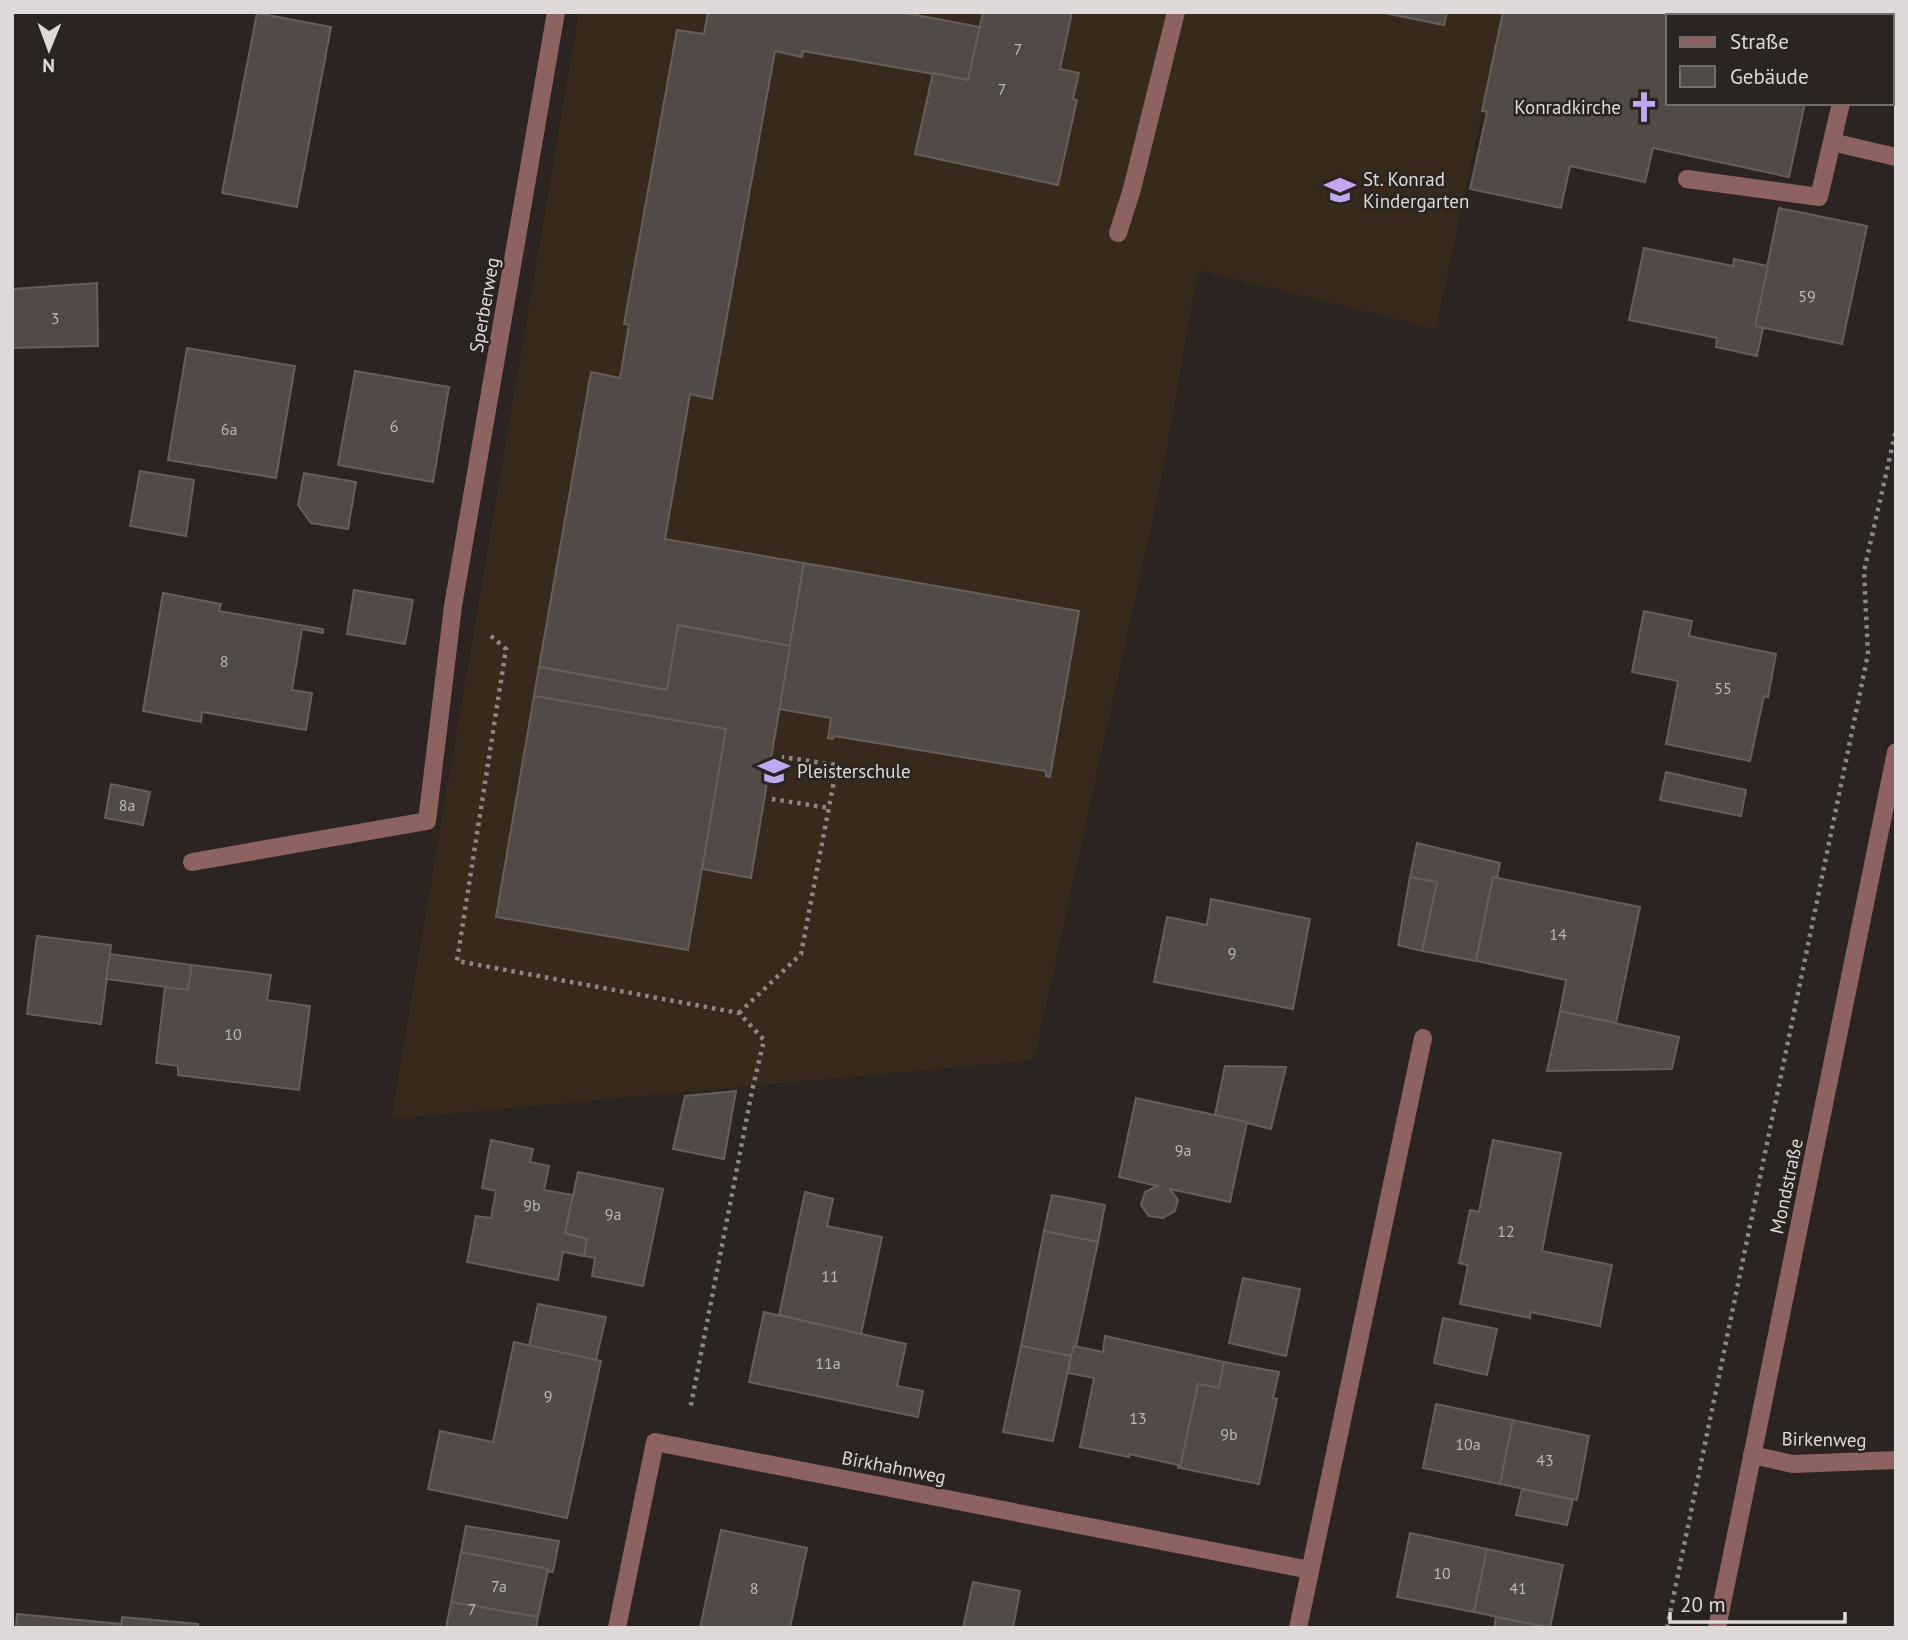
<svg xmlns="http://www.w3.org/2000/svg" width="1908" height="1640" font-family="'PT Sans',sans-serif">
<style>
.education{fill:#372a1d}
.building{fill:#524a47;stroke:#675e5b;stroke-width:2}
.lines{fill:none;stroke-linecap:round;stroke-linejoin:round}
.path{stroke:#8d8785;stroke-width:4.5;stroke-dasharray:3.5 5;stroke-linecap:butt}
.minor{stroke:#8d6362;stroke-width:18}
.labels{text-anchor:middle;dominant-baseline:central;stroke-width:5;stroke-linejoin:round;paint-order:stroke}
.number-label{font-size:16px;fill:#bcb6b4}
.poi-label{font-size:19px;fill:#dfdad9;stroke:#2b2421;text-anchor:start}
.street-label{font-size:19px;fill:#dfdad9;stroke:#2b2421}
</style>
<rect width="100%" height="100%" fill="#2b2421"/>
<path class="education" d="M579 12H1503L1436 329 1198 270 1161 481 1034 1060 391 1119Z"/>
<g class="building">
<path d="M708 12H900L980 27 968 80 803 51 802 57 775 51 712 399 690 394 665 539 804 563 790 646 678 625 667 690 539 667 591 372 620 378 629 325 624 324 677 30 704 34Z"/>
<path d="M983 12H1072L1060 69 1079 73 1073 99 1077 100 1058 185 915 154 933 73 968 80Z"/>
<path d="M1380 12H1447L1444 25Z"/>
<path d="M1503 12H1701L1700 16H1668V103H1805L1789 177 1653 148 1645 182 1570 166 1561 208 1470 189 1487 112 1482 111Z"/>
<path d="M257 13 331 27 297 207 222 193Z"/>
<path d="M1779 208 1867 226 1842 344 1755 326Z"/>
<path d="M1644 248 1733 266 1734 259 1768 266 1755 326 1763 328 1757 356 1716 347 1717 338 1629 320Z"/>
<path d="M97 283 98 346 12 348V289Z"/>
<path d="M187 348 295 366 276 478 168 460Z"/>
<path d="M355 371 449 387 433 482 338 465Z"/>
<path d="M140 471 194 480 186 536 130 526Z"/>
<path d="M304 473 356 482 348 529 311 523 298 505Z"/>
<path d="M804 563 1079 611 1050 777 1046 776V771L834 736 833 739 828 738 831 718 779 709Z"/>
<path d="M354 590 413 600 405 644 347 634Z"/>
<path d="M163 593 221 604 219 611 323 629V633L302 629 292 690 312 693 306 730 202 712 201 722 143 711Z"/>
<path d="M1644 611 1692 621 1689 636 1776 654 1768 697 1764 696 1750 761 1666 744 1678 681 1632 672Z"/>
<path d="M678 625 790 646 751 878 702 869 726 729 534 696 539 667 667 690Z"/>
<path d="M534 696 726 729 688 950 496 917Z"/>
<path d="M1666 772 1746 790 1741 816 1660 800Z"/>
<path d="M111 784 150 792 143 825 105 818Z"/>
<path d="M1417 843 1500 863 1497 878 1493 877 1476 961 1422 951 1437 882 1410 877Z"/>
<path d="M1410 877 1437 882 1422 951 1398 945Z"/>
<path d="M1493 877 1640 907 1616 1023 1560 1011 1566 980 1476 961Z"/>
<path d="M1211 899 1310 919 1293 1009 1154 982 1167 917 1207 925Z"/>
<path d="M37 936 111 945 101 1024 27 1014Z"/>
<path d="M110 954 192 965 188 990 106 979Z"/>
<path d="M192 965 271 975 267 1000 310 1006 299 1090 178 1075V1066L156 1063 165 987 188 990Z"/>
<path d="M1560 1011 1679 1037 1672 1069 1547 1071Z"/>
<path d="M1225 1066 1286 1067 1271 1129 1215 1115Z"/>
<path d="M736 1091 724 1159 673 1149 685 1096Z"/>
<path d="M1136 1098 1247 1122 1230 1202 1170 1189 1178 1200 1175 1211 1163 1218 1149 1216 1141 1205 1145 1192 1157 1186 1119 1177Z"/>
<path d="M491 1140 533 1149 530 1162 549 1166 544 1190 573 1195 565 1233 587 1239 584 1256 563 1252 558 1280 467 1262 476 1216 491 1218 496 1191 482 1188Z"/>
<path d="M1493 1140 1561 1153 1542 1251 1612 1265 1600 1326 1530 1312V1318L1460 1304 1468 1265 1459 1263 1470 1210 1479 1212Z"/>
<path d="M578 1172 663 1189 643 1286 592 1276 595 1258 584 1256 587 1239 565 1233Z"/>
<path d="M805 1192 833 1199 827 1226 882 1237 861 1334 779 1315Z"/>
<path d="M1052 1195 1105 1205 1098 1242 1044 1231Z"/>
<path d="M1044 1231 1098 1242 1076 1346H1074L1071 1356 1021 1346Z"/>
<path d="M1243 1278 1300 1289 1286 1356 1229 1343Z"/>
<path d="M538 1304 606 1317 596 1360 529 1346Z"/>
<path d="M764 1312 906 1344 897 1386 923 1391 918 1417 749 1382Z"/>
<path d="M1443 1318 1497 1329 1487 1375 1434 1363Z"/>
<path d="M1105 1336 1224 1362 1219 1388 1198 1384 1180 1468H1178V1465L1129 1454V1457L1080 1447 1094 1378 1068 1373 1071 1356 1074 1346 1103 1352Z"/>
<path d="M514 1342 601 1361 567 1518 428 1489 440 1431 493 1442Z"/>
<path d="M1021 1346 1071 1356 1053 1441 1003 1432Z"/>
<path d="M1224 1362 1279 1372 1273 1398 1277 1399 1259 1484 1180 1468 1198 1384 1219 1388Z"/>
<path d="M1436 1404 1513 1420 1500 1484 1423 1468Z"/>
<path d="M1513 1420 1589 1436 1577 1500 1500 1484Z"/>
<path d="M1522 1489 1573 1500 1567 1525 1516 1515Z"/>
<path d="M466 1526 559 1541 553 1572 547 1571 548 1569 461 1552Z"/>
<path d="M721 1530 807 1548 790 1628H700Z"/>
<path d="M1410 1533 1487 1549 1474 1612 1397 1597Z"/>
<path d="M1487 1549 1563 1565 1550 1628 1474 1612Z"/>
<path d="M461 1552 548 1569 538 1617 451 1602Z"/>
<path d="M973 1582 1020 1591 1013 1628H963Z"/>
<path d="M451 1602 538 1617 536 1628H446Z"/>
<path d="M17 1614 121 1624V1628H16Z"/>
<path d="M122 1617 198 1624V1628H121Z"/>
<path d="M1496 1617 1547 1627 1494 1628Z"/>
</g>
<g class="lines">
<g class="path">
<path d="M1861 16V12"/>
<path d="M491 636 506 649 457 961 739 1013 764 1040 752 1091 690 1410"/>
<path d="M772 799 829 808"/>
<path d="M739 1013 801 954 837 765 782 757"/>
<path d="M1667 1628 1868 654 1864 571 1896 430"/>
</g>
<g class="minor">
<path d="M1832 142 1896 157"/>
<path d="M1687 179 1819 197 1841 103"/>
<path d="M1118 233 1132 189 1176 12"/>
<path d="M192 862 427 821 453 606 556 12"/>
<path d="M1752 1455 1793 1464 1896 1460"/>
<path d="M617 1628 655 1442 1310 1570"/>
<path d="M1298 1628 1423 1038"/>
<path d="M1717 1628 1896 752"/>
</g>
</g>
<defs>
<symbol id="church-bare" viewBox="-9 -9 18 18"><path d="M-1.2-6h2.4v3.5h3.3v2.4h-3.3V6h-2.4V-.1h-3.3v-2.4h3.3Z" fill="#c2a7f2" stroke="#2b2421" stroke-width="2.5" paint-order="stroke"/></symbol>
<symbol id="school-bare" viewBox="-9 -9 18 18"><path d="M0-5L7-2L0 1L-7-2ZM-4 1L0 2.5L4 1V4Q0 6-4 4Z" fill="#c2a7f2" stroke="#2b2421" stroke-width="2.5" paint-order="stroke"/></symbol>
</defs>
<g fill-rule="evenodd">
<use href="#church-bare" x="1622" y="85" width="44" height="44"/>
<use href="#school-bare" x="1318" y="168" width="44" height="44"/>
<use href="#school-bare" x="752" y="749" width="44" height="44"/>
</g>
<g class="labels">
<g class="number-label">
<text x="1018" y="49">7</text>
<text x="1002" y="89">7</text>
<text x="1807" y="296">59</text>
<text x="55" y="318">3</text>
<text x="394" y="426">6</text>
<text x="229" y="429">6a</text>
<text x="224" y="661">8</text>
<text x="1723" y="688">55</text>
<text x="127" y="805">8a</text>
<text x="1558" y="934">14</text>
<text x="1232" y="953">9</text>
<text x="233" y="1034">10</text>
<text x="1183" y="1150">9a</text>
<text x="532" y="1205">9b</text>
<text x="613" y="1214">9a</text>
<text x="1506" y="1231">12</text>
<text x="830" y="1276">11</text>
<text x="828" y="1363">11a</text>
<text x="548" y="1396">9</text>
<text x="1138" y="1418">13</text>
<text x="1229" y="1434">9b</text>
<text x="1468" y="1444">10a</text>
<text x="1545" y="1460">43</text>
<text x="1442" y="1573">10</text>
<text x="499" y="1586">7a</text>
<text x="754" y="1588">8</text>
<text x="1518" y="1588">41</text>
<text x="472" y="1609">7</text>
</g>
<g class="poi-label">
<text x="1621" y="107" text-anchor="end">Konradkirche</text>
<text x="1363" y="179">St. Konrad<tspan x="1363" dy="22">Kindergarten</tspan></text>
<text x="797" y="771">Pleisterschule</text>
</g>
<g class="street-label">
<text transform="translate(484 305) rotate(-80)">Sperberweg</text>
<text transform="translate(1786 1186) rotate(-78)">Mondstraße</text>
<text transform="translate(1824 1439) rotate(1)">Birkenweg</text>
<text transform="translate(894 1467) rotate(11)">Birkhahnweg</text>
</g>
</g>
<rect width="1908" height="1640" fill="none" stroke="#dfdad9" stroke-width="28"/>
<rect x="1666" y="14" width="228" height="91" fill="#2b2421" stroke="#736d6b" stroke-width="2"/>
<rect x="1680" y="37" width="35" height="10" fill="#8d6362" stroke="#736d6b" stroke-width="2"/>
<text x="1730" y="49" font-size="21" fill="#dfdad9">Straße</text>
<rect x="1680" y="66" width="35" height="21" fill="#524a47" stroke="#736d6b" stroke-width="2"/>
<text x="1730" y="84" font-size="21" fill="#dfdad9">Gebäude</text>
<g transform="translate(49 49) rotate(181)" stroke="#2b2421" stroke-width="5" paint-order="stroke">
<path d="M0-5L12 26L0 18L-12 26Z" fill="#dfdad9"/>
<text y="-10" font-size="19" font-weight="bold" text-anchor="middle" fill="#dfdad9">N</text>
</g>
<path d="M1670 1612v10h175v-10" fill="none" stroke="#dfdad9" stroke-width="3.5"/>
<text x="1680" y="1612" font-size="21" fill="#dfdad9" stroke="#2b2421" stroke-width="5" paint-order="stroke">20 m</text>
</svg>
